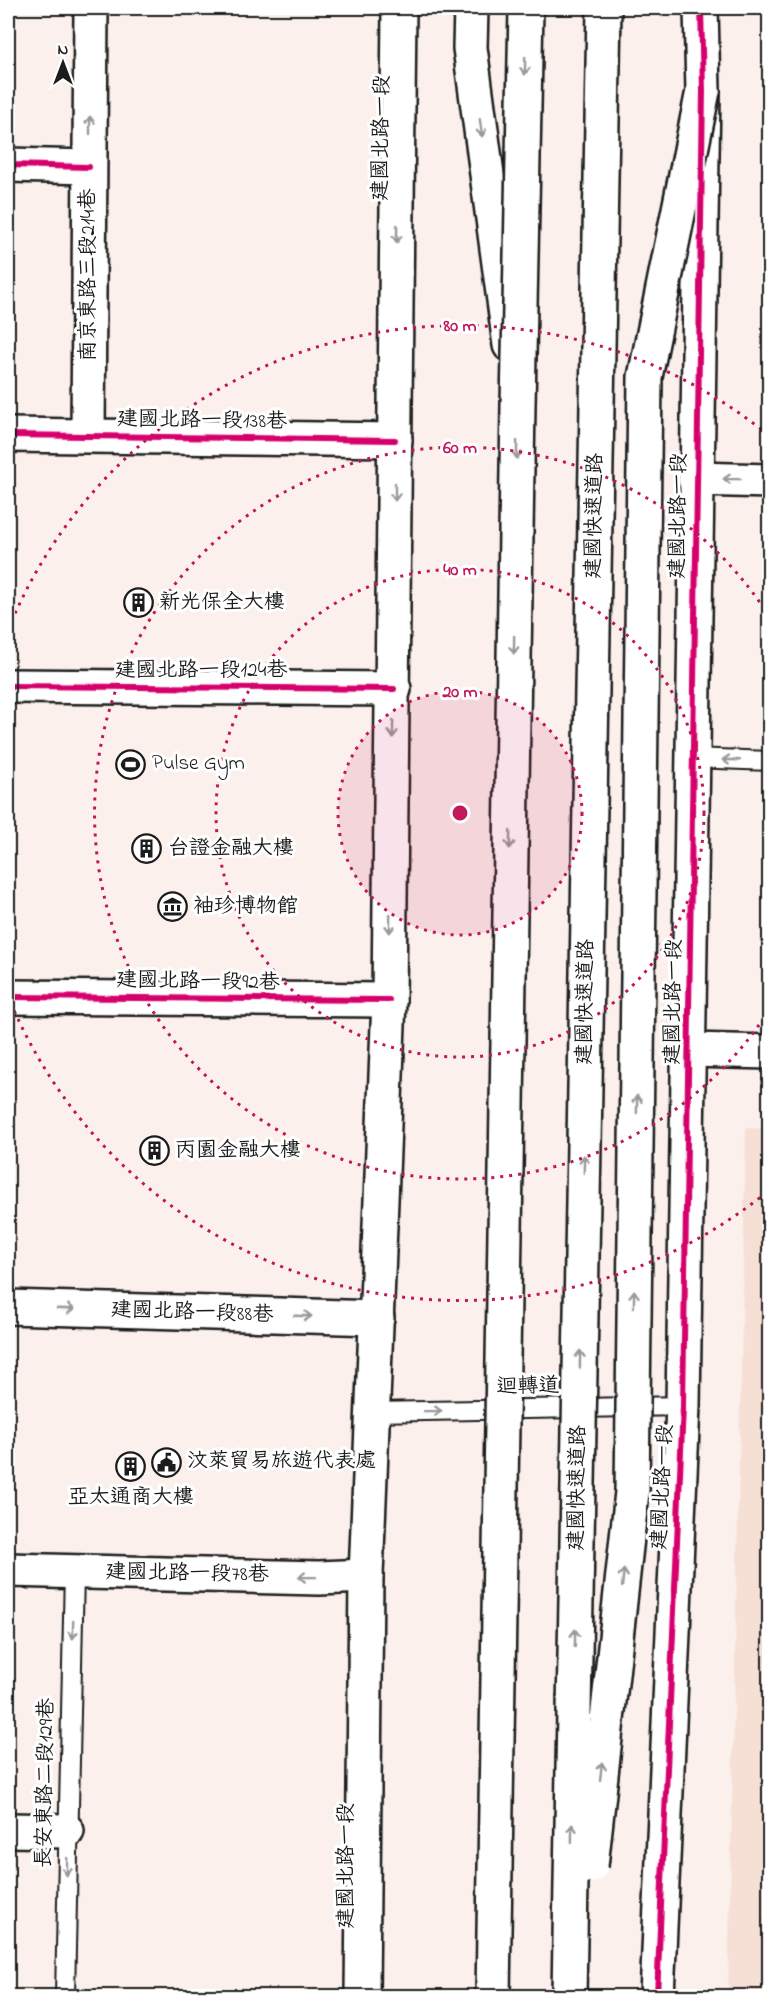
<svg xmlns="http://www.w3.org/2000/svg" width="777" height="2004" font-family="'Indie Flower','LXGW WenKai TC',sans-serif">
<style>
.built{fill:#f6dfd5}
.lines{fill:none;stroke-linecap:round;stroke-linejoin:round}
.lane-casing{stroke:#1c1c1c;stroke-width:22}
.street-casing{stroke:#1c1c1c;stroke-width:38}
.secondary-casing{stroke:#1c1c1c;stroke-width:38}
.highway-casing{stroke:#1c1c1c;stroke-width:38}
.path{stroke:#1c1c1c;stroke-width:4;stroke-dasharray:6 4.5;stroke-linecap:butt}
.lane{stroke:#fff;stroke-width:18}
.street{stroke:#fff;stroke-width:33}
.secondary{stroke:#fff;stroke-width:33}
.highway{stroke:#fff;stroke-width:33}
.highway-bridge-casing{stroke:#1c1c1c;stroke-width:38;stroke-linecap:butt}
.highway-bridge{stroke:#fff;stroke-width:33}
.cycleway-casing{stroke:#fff;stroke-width:10}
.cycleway{stroke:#d6006c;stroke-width:6}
.oneway{stroke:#999}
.ring{fill:none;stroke:#c2185b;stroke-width:3;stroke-dasharray:3 6}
.labels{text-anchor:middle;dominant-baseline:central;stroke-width:6;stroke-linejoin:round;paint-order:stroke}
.street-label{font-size:21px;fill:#1c1c1c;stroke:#fff}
.poi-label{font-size:21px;fill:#1c1c1c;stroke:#fff;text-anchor:start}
.centre{fill:#c2185b;stroke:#fff;stroke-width:3}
.ring-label{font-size:18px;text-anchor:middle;font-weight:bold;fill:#c2185b;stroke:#fff;stroke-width:6;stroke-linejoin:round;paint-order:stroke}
</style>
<rect width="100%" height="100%" fill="#fbf0ec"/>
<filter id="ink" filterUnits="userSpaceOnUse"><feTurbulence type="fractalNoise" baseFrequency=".0167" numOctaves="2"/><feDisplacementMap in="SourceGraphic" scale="12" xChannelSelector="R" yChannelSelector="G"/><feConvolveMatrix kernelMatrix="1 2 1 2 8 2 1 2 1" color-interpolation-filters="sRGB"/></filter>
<g filter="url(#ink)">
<path class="built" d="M746 1128 770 1129 769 1996H728Z"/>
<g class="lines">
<defs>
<g id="lane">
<path d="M692 758 770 761"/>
<path d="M374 1412 683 1406"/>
<path d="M65 1996 74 1571"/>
</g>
<g id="street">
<path d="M8 165 89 167"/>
<path d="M8 435 395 440"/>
<path d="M88 435 91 8"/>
<path d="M695 479 770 481"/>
<path d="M8 686 394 689"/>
<path d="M8 997 389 1000"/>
<path d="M690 1050 770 1052"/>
<path d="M8 1307 377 1318"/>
<path d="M8 1570 319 1578 366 1576"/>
<path d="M8 1830 67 1831"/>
</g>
<g id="secondary">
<path d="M362 1996 366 1576 389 1000 399 8"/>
<path d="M657 1996 683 1406 703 91 701 8"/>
</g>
<path id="highway" d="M471 8 470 48 510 345"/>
</defs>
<use href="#lane" class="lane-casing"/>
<use href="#street" class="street-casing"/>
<use href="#secondary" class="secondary-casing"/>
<use href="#highway" class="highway-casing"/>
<path class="path" d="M766 1996 769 1628"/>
<use href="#lane" class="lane"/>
<use href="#street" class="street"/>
<use href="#secondary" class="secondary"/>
<use href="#highway" class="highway"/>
<defs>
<g id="highway-bridge">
<path d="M591 1866 632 1492 645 377 703 91"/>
<path d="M493 1996 518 405 526 8"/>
<path d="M569 1996 604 8"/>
</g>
</defs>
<use href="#highway-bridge" class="highway-bridge-casing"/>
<use href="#highway-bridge" class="highway-bridge"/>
<defs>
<g id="cycleway">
<path d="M8 165 89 167"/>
<path d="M8 435 395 440"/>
<path d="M8 686 394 689"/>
<path d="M8 997 389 1000"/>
<path d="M657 1996 683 1406 703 91 701 8"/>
</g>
</defs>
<use href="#cycleway" class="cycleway-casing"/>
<use href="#cycleway" class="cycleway"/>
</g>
<defs><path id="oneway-shaft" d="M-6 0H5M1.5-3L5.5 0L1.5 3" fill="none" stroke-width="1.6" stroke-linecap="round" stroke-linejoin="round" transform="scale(1.5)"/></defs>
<g class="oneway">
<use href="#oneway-shaft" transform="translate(525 66) rotate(91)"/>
<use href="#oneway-shaft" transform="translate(90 125) rotate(-90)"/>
<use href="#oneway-shaft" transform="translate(481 128) rotate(82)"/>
<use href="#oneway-shaft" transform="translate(397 234) rotate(91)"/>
<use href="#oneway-shaft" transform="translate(517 450) rotate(91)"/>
<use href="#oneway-shaft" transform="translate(732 479) rotate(-179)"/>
<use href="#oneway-shaft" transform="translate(395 492) rotate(90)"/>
<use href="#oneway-shaft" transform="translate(514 645) rotate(91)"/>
<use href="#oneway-shaft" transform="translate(393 729) rotate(91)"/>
<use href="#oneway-shaft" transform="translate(731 760) rotate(-178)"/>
<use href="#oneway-shaft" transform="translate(510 840) rotate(91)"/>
<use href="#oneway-shaft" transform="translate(390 924) rotate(91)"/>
<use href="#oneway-shaft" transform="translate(637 1104) rotate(-89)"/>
<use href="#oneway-shaft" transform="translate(584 1164) rotate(-89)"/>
<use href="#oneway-shaft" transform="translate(634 1299) rotate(-89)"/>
<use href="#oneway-shaft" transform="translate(66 1309) rotate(2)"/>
<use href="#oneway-shaft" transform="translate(303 1316) rotate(2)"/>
<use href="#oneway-shaft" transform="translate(580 1359) rotate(-89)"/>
<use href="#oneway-shaft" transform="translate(433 1411) rotate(-1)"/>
<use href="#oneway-shaft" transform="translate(307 1577) rotate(-179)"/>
<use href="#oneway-shaft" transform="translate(623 1578) rotate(-84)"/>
<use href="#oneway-shaft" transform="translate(73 1630) rotate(91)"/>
<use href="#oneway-shaft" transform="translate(575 1638) rotate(-89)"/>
<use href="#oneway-shaft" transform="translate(601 1771) rotate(-84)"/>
<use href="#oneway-shaft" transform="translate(572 1833) rotate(-89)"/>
<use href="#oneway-shaft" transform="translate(67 1867) rotate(91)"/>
</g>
</g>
<circle cx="460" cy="813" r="122" fill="#c2185b" fill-opacity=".12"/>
<g class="ring">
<circle cx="460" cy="813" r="122"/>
<circle cx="460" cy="813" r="244"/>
<path d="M769 1010A366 366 0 1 1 769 616"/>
<path d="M767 1192A488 488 0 0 1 8 996M8 630A488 488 0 0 1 767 434"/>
</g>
<defs>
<symbol id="building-ring" viewBox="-11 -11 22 22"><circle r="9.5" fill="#fff" stroke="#1c1c1c" stroke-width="1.5"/><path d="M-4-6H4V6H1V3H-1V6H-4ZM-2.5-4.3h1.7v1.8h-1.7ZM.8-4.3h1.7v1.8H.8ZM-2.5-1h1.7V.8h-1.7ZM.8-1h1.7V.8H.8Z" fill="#1c1c1c"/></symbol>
<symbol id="stadium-ring" viewBox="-11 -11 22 22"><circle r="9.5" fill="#fff" stroke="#1c1c1c" stroke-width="1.5"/><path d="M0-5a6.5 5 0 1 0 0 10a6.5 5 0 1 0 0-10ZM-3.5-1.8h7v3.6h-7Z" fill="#1c1c1c"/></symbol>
<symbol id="museum-ring" viewBox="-11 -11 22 22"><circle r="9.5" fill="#fff" stroke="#1c1c1c" stroke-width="1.5"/><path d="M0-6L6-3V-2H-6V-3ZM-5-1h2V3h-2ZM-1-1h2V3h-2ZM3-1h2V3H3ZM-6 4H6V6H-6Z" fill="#1c1c1c"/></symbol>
<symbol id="civic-ring" viewBox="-11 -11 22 22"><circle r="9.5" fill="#fff" stroke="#1c1c1c" stroke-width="1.5"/><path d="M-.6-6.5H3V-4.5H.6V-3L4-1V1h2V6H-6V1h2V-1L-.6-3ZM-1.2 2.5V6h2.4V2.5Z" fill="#1c1c1c"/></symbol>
</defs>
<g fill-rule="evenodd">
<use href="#building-ring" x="122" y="586" width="33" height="33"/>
<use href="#stadium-ring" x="114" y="748" width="33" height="33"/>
<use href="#building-ring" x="130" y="832" width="33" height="33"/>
<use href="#museum-ring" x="156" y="890" width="33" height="33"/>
<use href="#building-ring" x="138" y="1134" width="33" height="33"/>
<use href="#civic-ring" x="150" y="1446" width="33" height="33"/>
<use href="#building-ring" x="114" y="1450" width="33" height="33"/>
</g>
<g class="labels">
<g class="street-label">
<text transform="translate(382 138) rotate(-89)">建國北路一段</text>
<text transform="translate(89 275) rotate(-90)">南京東路三段214巷</text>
<text transform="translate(202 421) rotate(1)">建國北路一段138巷</text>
<text transform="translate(595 516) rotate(-89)">建國快速道路</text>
<text transform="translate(679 516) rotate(-89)">建國北路一段</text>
<text x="201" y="671">建國北路一段124巷</text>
<text transform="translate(198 982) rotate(1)">建國北路一段92巷</text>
<text transform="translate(586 1002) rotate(-89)">建國快速道路</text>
<text transform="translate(674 1002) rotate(-89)">建國北路一段</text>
<text transform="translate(192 1313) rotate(2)">建國北路一段88巷</text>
<text transform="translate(528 1387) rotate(-1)">迴轉道</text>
<text transform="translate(663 1487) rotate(-87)">建國北路一段</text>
<text transform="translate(578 1488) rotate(-89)">建國快速道路</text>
<text transform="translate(187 1574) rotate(1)">建國北路一段78巷</text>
<text transform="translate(46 1783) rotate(-89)">長安東路二段129巷</text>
<text transform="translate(347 1866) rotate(-90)">建國北路一段</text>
</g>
<g class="poi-label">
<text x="159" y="603">新光保全大樓</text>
<text x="152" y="764">Pulse Gym</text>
<text x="168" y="849">台證金融大樓</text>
<text x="193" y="907">袖珍博物館</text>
<text x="175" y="1151">丙園金融大樓</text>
<text x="187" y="1462">汶萊貿易旅遊代表處</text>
<text x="131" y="1498" text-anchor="middle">亞太通商大樓</text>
</g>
</g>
<circle cx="460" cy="813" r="9" class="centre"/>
<g class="ring-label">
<text x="460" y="331">80 m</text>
<text x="460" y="453">60 m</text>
<text x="460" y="575">40 m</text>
<text x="460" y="697">20 m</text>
</g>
<rect width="777" height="2004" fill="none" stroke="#fff" stroke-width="30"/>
<rect x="15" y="15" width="747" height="1974" fill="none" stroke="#1c1c1c" stroke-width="2" filter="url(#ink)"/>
<g transform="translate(63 63)" stroke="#ffffff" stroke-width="4.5" paint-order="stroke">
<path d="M0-4.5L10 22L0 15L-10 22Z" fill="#1c1c1c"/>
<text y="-9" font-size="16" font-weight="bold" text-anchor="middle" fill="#1c1c1c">N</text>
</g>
</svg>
